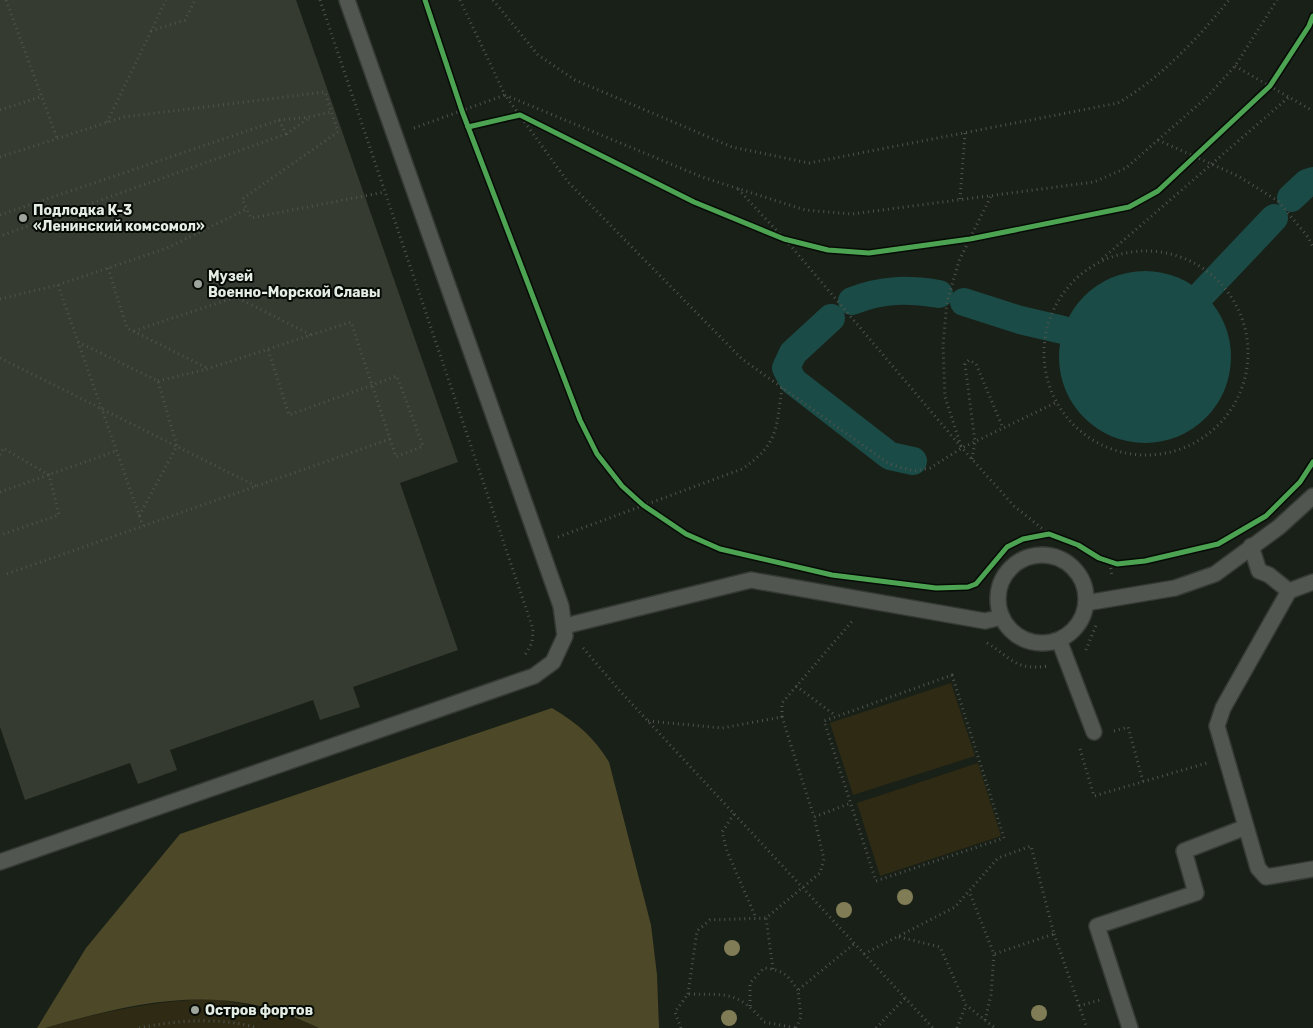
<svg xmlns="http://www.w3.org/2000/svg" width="1313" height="1028" font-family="Rubik,sans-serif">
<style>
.green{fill:#2e2a14}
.forest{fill:#4d4827}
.water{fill:#1b4b46}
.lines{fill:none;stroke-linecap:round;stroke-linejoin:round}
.canal{stroke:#1b4b46;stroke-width:28}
.building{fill:#353b30}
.service-casing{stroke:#353a34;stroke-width:18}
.path{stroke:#4f544e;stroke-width:3;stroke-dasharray:1 4;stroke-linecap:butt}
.service{stroke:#515650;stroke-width:15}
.cycleway-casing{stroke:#060b05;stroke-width:8}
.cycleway{stroke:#4ca352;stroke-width:5}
.tree{fill:#807c55}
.poi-dot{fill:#9da59c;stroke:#060b05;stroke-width:2}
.labels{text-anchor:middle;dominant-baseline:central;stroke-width:4;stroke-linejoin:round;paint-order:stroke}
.poi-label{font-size:14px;font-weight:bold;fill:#e4ede3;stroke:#060b05;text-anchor:start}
</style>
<rect width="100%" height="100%" fill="#192018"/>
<g class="green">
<path d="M951 683 975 756 853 795 830 723Z"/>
<path d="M978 763 1001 836 880 876 857 803Z"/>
<path d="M214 999C251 1004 284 1013 319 1028H45C101 1012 156 1000 214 999Z"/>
</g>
<path class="forest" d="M552 708C578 724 593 736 609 762L651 925 657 975 659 1028H319C296 1018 274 1008 250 1004 181 991 111 1009 45 1028H37L86 948 180 834Z"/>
<circle class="water" cx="1145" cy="357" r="86"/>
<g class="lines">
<g class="canal">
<path d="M1291 198 1307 183 1313 181"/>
<path d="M1203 293 1274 218"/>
<path d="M852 301C883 289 907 289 939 294"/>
<path d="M964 302 1020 320 1063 330"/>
<path d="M831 318 793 353 786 368 793 381 890 456 913 461"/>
</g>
</g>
<path class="building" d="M0 0H296L458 462 400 483 458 650 353 687 360 707 320 720 313 700 170 750 177 770 138 784 130 763 25 800 0 727Z"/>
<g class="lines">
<defs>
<g id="service">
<path d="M1251 546 1259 571 1269 575 1289 591 1223 708 1217 726 1258 868 1266 877 1313 869"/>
<circle cx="1042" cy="599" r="44"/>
<path d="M1289 591 1313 582"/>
<path d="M1086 603 1175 588 1215 574 1279 527 1313 496"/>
<path d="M565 626 751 580 985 621 1002 617"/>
<path d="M1059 640 1094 732"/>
<path d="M0 862 534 676 553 662 565 636 561 606 347 0"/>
<path d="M1130 1028 1097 926 1196 893 1184 851 1246 827"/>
</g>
</defs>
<use href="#service" class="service-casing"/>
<g class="path">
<path d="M6 0 57 138"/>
<path d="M320 0 533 629 532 643 525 655"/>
<path d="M460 0 505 95 702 177 805 210 852 214 1094 182 1126 168 1206 98 1235 66 1277 0"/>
<path d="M493 0 538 55 575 80 732 147 809 163 1118 103C1161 78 1198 38 1229 0"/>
<path d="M151 31 185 20 195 0"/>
<path d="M1235 66 1313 111"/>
<path d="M0 110 43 96"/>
<path d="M279 120 309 117 331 112"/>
<path d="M107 122 166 0"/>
<path d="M414 128 505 95 568 182 742 359 889 464 914 471 930 468 962 448 1057 402"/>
<path d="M286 134 309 118"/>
<path d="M1158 140 1238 176 1278 201 1308 237 1313 247"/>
<path d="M0 157 124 117 325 92 338 132 242 199 251 218 385 192"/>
<path d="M738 189 790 245 962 448 1014 506 1049 534"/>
<path d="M960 199 965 133"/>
<path d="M0 215 279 120 286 134 0 236"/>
<circle cx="1146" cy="353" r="102"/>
<path d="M1102 259 1289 97"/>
<path d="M108 268 127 328 207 368"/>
<path d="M58 285 143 526"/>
<path d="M0 299 58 285 167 248 247 209"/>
<path d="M134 331 236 297 311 335"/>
<path d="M78 342 158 381 177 446 139 516"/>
<path d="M0 358 256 486"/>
<path d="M158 381 207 369 351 322C366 367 381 412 396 457L423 446 397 376 289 415 268 349"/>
<path d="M961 446 945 397 943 346 947 302 959 261 991 196"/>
<path d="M0 455 3 448 49 475 59 515 0 535"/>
<path d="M972 459 975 442 965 364 969 360 976 364 1003 428"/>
<path d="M0 492 116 451"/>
<path d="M558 537 742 469C779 444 776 428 782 388"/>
<path d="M1110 563 1112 577"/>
<path d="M7 574 390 439"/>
<path d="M987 643C1012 658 1015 671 1048 666"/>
<path d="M583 648 620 691 933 1028"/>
<path d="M1086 650 1097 623"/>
<path d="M952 675 1004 838 876 881 824 721Z"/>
<path d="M796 686 836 716"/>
<path d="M782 717V703L854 619"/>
<path d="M648 721 722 728 782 717 814 817"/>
<path d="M1114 731 1128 727 1143 781"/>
<path d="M1080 749 1094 796 1207 763"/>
<path d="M734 814 722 832 727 851 756 918"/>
<path d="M1054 934 1087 1028"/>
<path d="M899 937 940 947 966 1005 995 1028"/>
<path d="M864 954 955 907 998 858 1031 846 1054 934 994 954 969 891"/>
<path d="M773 969 766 918 820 873 824 859 814 817 851 803"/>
<path d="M688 994 697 931 710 920 766 918"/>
<path d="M750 1006V983L764 968C784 970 787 975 798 990"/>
<path d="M1079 1006 1100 1000"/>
<path d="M985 1020 991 995 994 954"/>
<path d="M139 1028C178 1020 220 1017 258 1028"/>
<path d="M681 1028 675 1012 688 994C726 995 737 990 764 1022L796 1028"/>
<path d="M796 1028 801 1017 798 990 854 944"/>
<path d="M876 1028 905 998"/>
<path d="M957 1028 966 1005"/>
</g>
<use href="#service" class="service"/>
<defs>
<g id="cycleway">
<path d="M425 0 462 111 580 420 597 454 622 486 643 505 686 534 720 549 832 575 936 588 968 587 976 584 1007 547 1023 539 1049 534 1078 545 1099 558 1117 564 1145 561 1218 544 1266 516 1300 482 1313 462"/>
<path d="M468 127 520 115 694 202 784 239 828 250 869 253 970 239 1129 207 1158 191 1270 86 1309 26 1313 16"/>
</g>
</defs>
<use href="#cycleway" class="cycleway-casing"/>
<use href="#cycleway" class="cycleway"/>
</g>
<g class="tree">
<circle cx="905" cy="897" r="8"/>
<circle cx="844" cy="910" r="8"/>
<circle cx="732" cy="948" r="8"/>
<circle cx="1039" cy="1013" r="8"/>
<circle cx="729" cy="1018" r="8"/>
</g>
<g class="poi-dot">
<circle cx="23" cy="218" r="5"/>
<circle cx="198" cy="284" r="5"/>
<circle cx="195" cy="1010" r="5"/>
</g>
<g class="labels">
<g class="poi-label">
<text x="33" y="210">Подлодка К-3<tspan x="33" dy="16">«Ленинский комсомол»</tspan></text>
<text x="208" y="276">Музей<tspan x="208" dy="16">Военно-Морской Славы</tspan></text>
<text x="205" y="1010">Остров фортов</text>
</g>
</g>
</svg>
